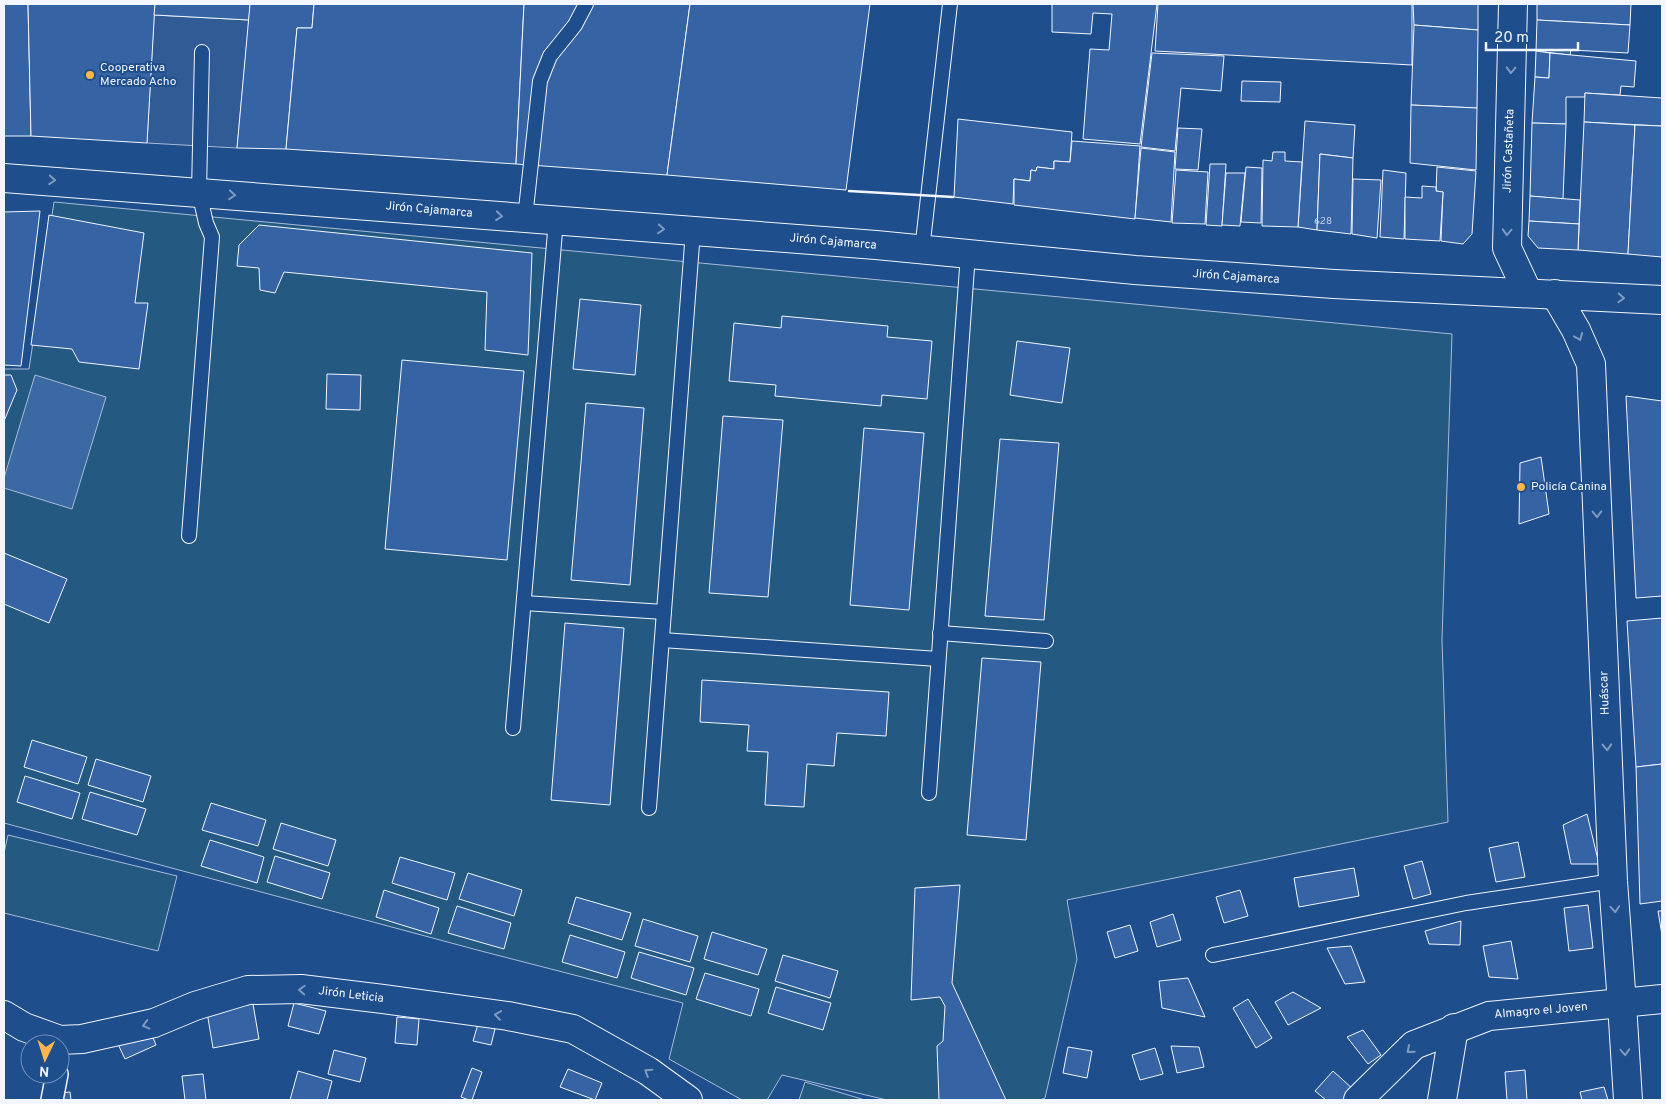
<svg xmlns="http://www.w3.org/2000/svg" width="1666" height="1104" font-family="Overpass,sans-serif">
<style>
.green{fill:#245a82;stroke:#a8bbd7}
.parking{fill:#305b95;stroke:#a8bbd7}
.water{fill:#3b69a3;stroke:#a8bbd7}
.building{fill:#3563a3;stroke:#f2f6ff}
.lines{fill:none;stroke-linecap:round;stroke-linejoin:round}
.service-casing{stroke:#f2f6ff;stroke-width:16}
.pedestrian-casing{stroke:#f2f6ff;stroke-width:24}
.minor-casing{stroke:#f2f6ff;stroke-width:30}
.tertiary-casing{stroke:#f2f6ff;stroke-width:30}
.service{stroke:#1f4e8c;stroke-width:14}
.pedestrian{stroke:#1f4e8c;stroke-width:21}
.minor{stroke:#1f4e8c;stroke-width:28}
.tertiary{stroke:#1f4e8c;stroke-width:28}
.wall{stroke:#f2f6ff;stroke-width:2.5}
.oneway{stroke:#7e9ac0}
.poi-dot{fill:#ffb74d;stroke:#1f4e8c;stroke-width:2}
.labels{text-anchor:middle;dominant-baseline:central;stroke-width:4;stroke-linejoin:round;paint-order:stroke}
.number-label{font-size:10px;fill:#c3d1e8}
.poi-label{font-size:12px;fill:#f2f6ff;stroke:#1f4e8c;text-anchor:start}
.street-label{font-size:12px;fill:#f2f6ff;stroke:#1f4e8c}
</style>
<rect width="100%" height="100%" fill="#1f4e8c"/>
<g class="green">
<path d="M54 202 1452 334 1442 640 1448 822 1067 900 1077 959 1045 1098 1040 1100H887L782 1075 767 1100H742L669 1059 683 1003 481 951 4 823V369H29Z"/>
<path d="M8 835 177 876 158 951 4 913V853Z"/>
<path d="M805 1082 865 1100H799Z"/>
</g>
<path class="parking" d="M154 15 249 20 237 148 147 143Z"/>
<path class="water" d="M35 375 106 397 72 509 4 488V478Z"/>
<g class="building">
<path d="M4 4H28L31 136H4Z"/>
<path d="M28 4H155L147 143 31 136Z"/>
<path d="M155 4H250L249 20 154 15Z"/>
<path d="M250 4H314L312 28H297L286 149 237 148Z"/>
<path d="M314 4H524L516 164 286 149 297 28H312Z"/>
<path d="M524 4H690L667 175 516 164Z"/>
<path d="M690 4H870L846 190 667 175Z"/>
<path d="M1052 4H1157L1140 144 1083 139 1090 49 1109 50 1112 14 1093 13 1091 34 1052 32Z"/>
<path d="M1158 4H1412V65L1155 51Z"/>
<path d="M1413 4H1478V30L1414 25Z"/>
<path d="M1537 4H1631L1630 25 1537 20Z"/>
<path d="M1537 20 1630 25 1628 53 1571 50 1570 55 1536 51Z"/>
<path d="M1414 25 1478 30 1477 108 1411 105Z"/>
<path d="M1536 51 1550 53 1549 78 1535 77Z"/>
<path d="M1152 53 1224 56 1221 91 1181 88 1175 151 1141 147Z"/>
<path d="M1550 53 1636 61 1634 87 1621 86 1620 95 1585 93V97H1566V124L1532 123 1535 77 1549 78Z"/>
<path d="M1242 81 1281 82 1280 102 1241 101Z"/>
<path d="M1585 93 1662 98V126L1584 122Z"/>
<path d="M1411 105 1477 108 1476 170 1410 163Z"/>
<path d="M958 119 1072 132 1070 162 1054 161V169L1037 167 1036 171 1031 170 1030 181 1014 179 1013 204 954 197Z"/>
<path d="M1305 121 1355 125 1353 158 1320 154 1317 230 1298 227Z"/>
<path d="M1584 122 1635 125 1628 254 1578 250Z"/>
<path d="M1532 123 1566 124 1563 199 1530 196Z"/>
<path d="M1635 125 1662 126V257L1628 254Z"/>
<path d="M1178 128 1202 129 1198 170 1175 169Z"/>
<path d="M1072 141 1140 146 1135 219 1014 205V179L1030 181 1031 170 1036 171 1037 167 1054 169V161L1070 162Z"/>
<path d="M1141 148 1175 152 1171 222 1135 218Z"/>
<path d="M1273 152H1285V161L1302 162 1298 227 1262 226 1263 160 1272 161Z"/>
<path d="M1320 154 1353 158 1351 234 1317 230Z"/>
<path d="M1210 164H1226L1222 226 1206 225Z"/>
<path d="M1246 167 1262 168 1261 223 1241 222Z"/>
<path d="M1437 167 1476 171 1472 234 1463 244 1441 241 1443 192 1436 191Z"/>
<path d="M1176 170 1208 172 1205 224 1172 223Z"/>
<path d="M1383 170 1406 173 1404 239 1380 237Z"/>
<path d="M1226 173H1245L1240 226 1222 225Z"/>
<path d="M1353 179 1381 180 1377 238 1352 234Z"/>
<path d="M1422 186 1436 187V191L1443 192 1440 241 1405 239V197L1422 198Z"/>
<path d="M1530 196 1580 200 1579 224 1529 221Z"/>
<path d="M40 211 21 366 4 365V212Z"/>
<path d="M49 215 144 233 135 303H148L139 369 79 362 72 349 31 345Z"/>
<path d="M1529 221 1579 224 1578 250 1538 248 1528 236Z"/>
<path d="M259 225 532 253 528 355 485 350 487 292 284 272 275 293 260 290 259 268 237 266 239 245Z"/>
<path d="M580 299 641 305 635 375 573 369Z"/>
<path d="M782 316 888 326 887 337 932 341 927 399 882 395 881 406 775 396 776 385 729 381 734 323 781 328Z"/>
<path d="M1017 341 1070 348 1062 403 1010 395Z"/>
<path d="M402 360 524 371 507 560 385 549Z"/>
<path d="M327 374 361 375 360 410 326 409Z"/>
<path d="M4 375H11L17 390 4 421Z"/>
<path d="M1626 396 1662 401V596L1636 598Z"/>
<path d="M586 403 644 408 630 585 571 580Z"/>
<path d="M723 416 783 420 768 597 709 593Z"/>
<path d="M864 428 924 433 909 610 850 605Z"/>
<path d="M1000 439 1059 443 1044 620 985 616Z"/>
<path d="M1541 457 1549 514 1519 524 1520 463Z"/>
<path d="M4 553 67 579 49 623 4 604Z"/>
<path d="M1662 618V764L1636 767 1627 621Z"/>
<path d="M565 623 624 628 610 805 551 800Z"/>
<path d="M982 658 1041 662 1026 840 967 835Z"/>
<path d="M702 680 889 692 886 736 837 733 834 766 807 764 804 807 765 805 768 752 747 751 749 725 700 722Z"/>
<path d="M32 740 87 757 78 784 24 767Z"/>
<path d="M96 759 151 776 143 802 88 785Z"/>
<path d="M1662 764V901L1640 904 1636 767Z"/>
<path d="M25 776 80 793 72 819 17 802Z"/>
<path d="M90 792 146 809 137 835 82 819Z"/>
<path d="M211 803 266 820 258 846 202 830Z"/>
<path d="M1587 814 1599 864H1571L1563 825Z"/>
<path d="M281 823 336 840 328 866 273 849Z"/>
<path d="M210 840 264 857 257 883 201 866Z"/>
<path d="M1518 842 1525 877 1496 882 1489 848Z"/>
<path d="M275 856 330 873 322 899 267 882Z"/>
<path d="M400 857 455 873 447 900 392 883Z"/>
<path d="M1422 861 1431 894 1413 899 1404 866Z"/>
<path d="M1354 868 1359 896 1299 907 1294 878Z"/>
<path d="M468 873 522 890 514 916 459 899Z"/>
<path d="M960 885 952 983 1006 1100H939L937 1046 943 1041 945 1006 940 997 911 1000 915 888Z"/>
<path d="M384 890 439 908 431 934 376 917Z"/>
<path d="M1240 890 1248 916 1224 923 1216 897Z"/>
<path d="M576 897 631 913 622 940 568 923Z"/>
<path d="M1588 905 1593 948 1569 951 1564 908Z"/>
<path d="M457 906 511 923 504 949 448 933Z"/>
<path d="M1658 911H1662V935Z"/>
<path d="M1173 914 1181 940 1157 947 1150 922Z"/>
<path d="M643 919 698 936 690 962 635 946Z"/>
<path d="M1461 921 1460 945 1429 944 1425 931Z"/>
<path d="M1130 925 1138 951 1115 958 1107 932Z"/>
<path d="M712 932 767 949 758 975 704 959Z"/>
<path d="M570 935 625 952 617 978 562 962Z"/>
<path d="M1511 941 1518 979 1489 977 1483 946Z"/>
<path d="M1351 946 1365 982 1345 984 1327 948Z"/>
<path d="M639 952 694 968 686 995 631 978Z"/>
<path d="M783 955 838 971 830 998 775 981Z"/>
<path d="M705 973 759 989 751 1016 696 999Z"/>
<path d="M1188 978 1205 1017 1162 1008 1159 981Z"/>
<path d="M776 987 831 1003 823 1030 768 1013Z"/>
<path d="M1293 992 1321 1008 1288 1025 1275 1002Z"/>
<path d="M1248 999 1272 1038 1256 1048 1233 1008Z"/>
<path d="M294 1003 326 1011 319 1034 288 1026Z"/>
<path d="M253 1004 259 1039 213 1048 207 1012Z"/>
<path d="M397 1017 419 1019 417 1045 395 1043Z"/>
<path d="M478 1024 495 1029 491 1045 473 1041Z"/>
<path d="M148 1025 156 1045 125 1059 116 1040Z"/>
<path d="M1363 1030 1381 1055 1368 1064 1347 1037Z"/>
<path d="M1171 1046 1199 1047 1204 1067 1177 1073Z"/>
<path d="M1068 1047 1092 1051 1087 1078 1063 1073Z"/>
<path d="M1155 1048 1163 1074 1140 1080 1132 1055Z"/>
<path d="M334 1050 366 1058 360 1082 328 1074Z"/>
<path d="M472 1068 482 1072 472 1100H469L461 1097Z"/>
<path d="M568 1069 602 1083 595 1100 560 1087Z"/>
<path d="M1525 1070 1527 1100H1507L1505 1072Z"/>
<path d="M298 1071 332 1081 327 1100H290Z"/>
<path d="M1333 1071 1354 1090 1344 1100H1326L1315 1091Z"/>
<path d="M203 1074 206 1100H185L182 1076Z"/>
<path d="M1604 1087 1608 1100H1582L1580 1092Z"/>
<path d="M70 1092 71 1100H49V1094Z"/>
</g>
<g class="lines">
<defs>
<g id="service">
<path d="M525 218 540 81 550 56 575 25 586 4"/>
<path d="M922 250 950 4"/>
<path d="M189 536 212 237 206 223 199 192 202 52"/>
<path d="M524 603 664 612"/>
<path d="M940 633 1046 641"/>
<path d="M662 640 938 659"/>
<path d="M513 728 556 220"/>
<path d="M929 793 968 254"/>
<path d="M649 808 693 231"/>
<path d="M1213 955 1466 903 1613 881"/>
</g>
<path id="pedestrian" d="M52 1100 57 1074"/>
<g id="minor">
<path d="M1622 1004 1628 1100"/>
<path d="M1442 1100 1454 1028"/>
</g>
<g id="tertiary">
<path d="M1513 4 1507 248 1528 293"/>
<path d="M4 178 876 245 1135 270 1334 284 1662 300"/>
<path d="M1555 294 1576 330 1591 364 1613 881 1622 1004"/>
<path d="M4 1015 24 1027 60 1040 82 1039 154 1023 195 1006 248 990 301 989 383 999 508 1016 573 1029 648 1071 688 1100"/>
<path d="M1358 1100 1414 1045 1489 1016 1662 999"/>
</g>
</defs>
<use href="#service" class="service-casing"/>
<use href="#pedestrian" class="pedestrian-casing"/>
<use href="#minor" class="minor-casing"/>
<use href="#tertiary" class="tertiary-casing"/>
<use href="#service" class="service"/>
<use href="#pedestrian" class="pedestrian"/>
<use href="#minor" class="minor"/>
<use href="#tertiary" class="tertiary"/>
<path class="wall" d="M849 191 953 197"/>
</g>
<defs><path id="oneway-chevron" d="M-2-3.5L2.5 0L-2 3.5" fill="none" stroke-width="1.6" stroke-linecap="round" stroke-linejoin="round" transform="scale(1.25)"/></defs>
<g class="oneway">
<use href="#oneway-chevron" transform="translate(1511 70) rotate(92)"/>
<use href="#oneway-chevron" transform="translate(52 180) rotate(4)"/>
<use href="#oneway-chevron" transform="translate(232 195) rotate(5)"/>
<use href="#oneway-chevron" transform="translate(499 216) rotate(5)"/>
<use href="#oneway-chevron" transform="translate(661 229) rotate(5)"/>
<use href="#oneway-chevron" transform="translate(1507 232) rotate(92)"/>
<use href="#oneway-chevron" transform="translate(1621 298) rotate(3)"/>
<use href="#oneway-chevron" transform="translate(1579 337) rotate(67)"/>
<use href="#oneway-chevron" transform="translate(1597 514) rotate(88)"/>
<use href="#oneway-chevron" transform="translate(1607 747) rotate(88)"/>
<use href="#oneway-chevron" transform="translate(1615 909) rotate(86)"/>
<use href="#oneway-chevron" transform="translate(302 990) rotate(-177)"/>
<use href="#oneway-chevron" transform="translate(498 1015) rotate(-172)"/>
<use href="#oneway-chevron" transform="translate(146 1025) rotate(165)"/>
<use href="#oneway-chevron" transform="translate(1410 1050) rotate(139)"/>
<use href="#oneway-chevron" transform="translate(1625 1052) rotate(86)"/>
<use href="#oneway-chevron" transform="translate(648 1072) rotate(-147)"/>
</g>
<g class="poi-dot">
<circle cx="90" cy="75" r="5"/>
<circle cx="1521" cy="487" r="5"/>
</g>
<g class="labels">
<g class="number-label">
<text x="1323" y="221">628</text>
</g>
<g class="poi-label">
<text x="100" y="68">Cooperativa<tspan x="100" dy="14">Mercado Acho</tspan></text>
<text x="1531" y="487">Policía Canina</text>
</g>
<g class="street-label">
<text transform="translate(1509 151) rotate(-88)">Jirón Castañeta</text>
<text transform="translate(429 210) rotate(5)">Jirón Cajamarca</text>
<text transform="translate(833 242) rotate(5)">Jirón Cajamarca</text>
<text transform="translate(1236 277) rotate(4)">Jirón Cajamarca</text>
<text transform="translate(1605 693) rotate(-92)">Huáscar</text>
<text transform="translate(351 995) rotate(7)">Jirón Leticia</text>
<text transform="translate(1541 1011) rotate(-5)">Almagro el Joven</text>
</g>
</g>
<rect width="1666" height="1104" fill="none" stroke="#f2f6ff" stroke-width="10"/>
<g transform="translate(45 1059) rotate(184)"><circle r="24" fill="#1f4e8c" stroke="#7391ba"/>
<path d="M0-4L9 19L0 12L-9 19Z" fill="#ffb74d"/>
<text y="-8" font-size="14" font-weight="bold" text-anchor="middle" fill="#f2f6ff">N</text>
</g>
<path d="M1486 42v8h92v-8" fill="none" stroke="#f2f6ff" stroke-width="2.5"/>
<text x="1494" y="42" font-size="15" fill="#f2f6ff" stroke="#1f4e8c" stroke-width="4" paint-order="stroke">20 m</text>
</svg>
